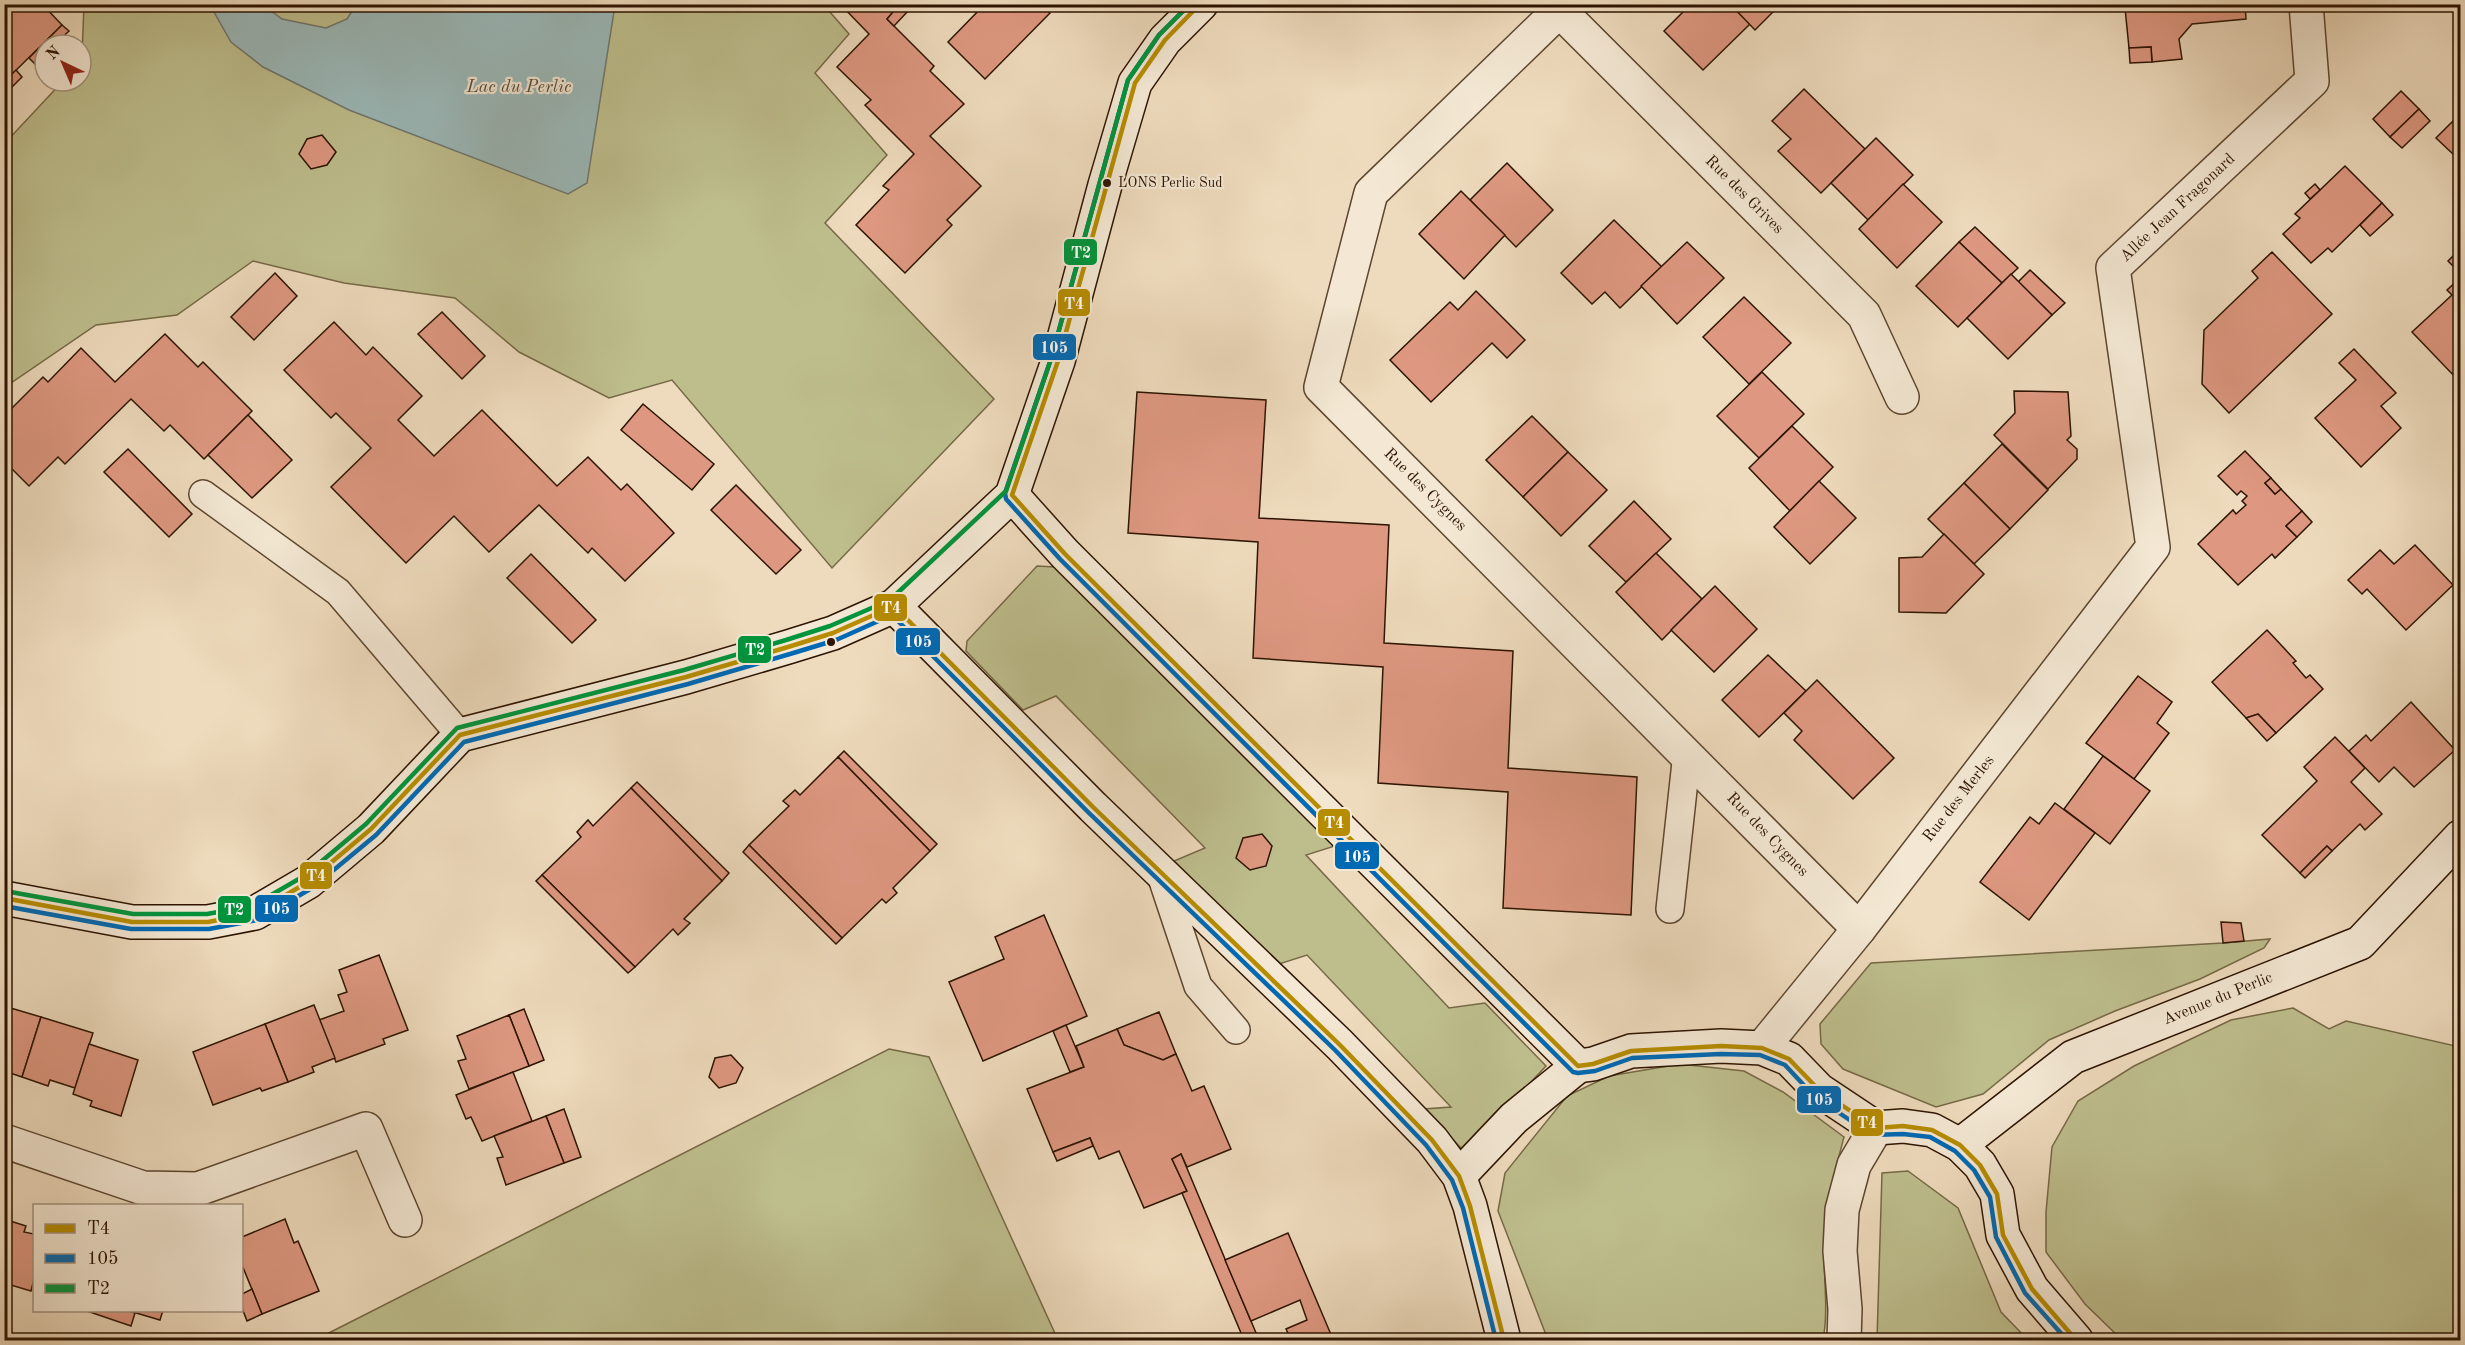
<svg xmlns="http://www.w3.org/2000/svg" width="2465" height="1345" font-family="'Old Standard TT',serif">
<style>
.green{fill:#bebe8d;stroke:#766946;stroke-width:1.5}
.water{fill:#9bb9b9;stroke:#6f776f;stroke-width:1.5}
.building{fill:#de9881;stroke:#2d1400;stroke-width:1.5}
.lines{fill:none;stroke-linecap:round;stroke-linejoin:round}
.lane-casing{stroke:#5d462f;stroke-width:30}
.street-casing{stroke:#5d462f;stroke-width:36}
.secondary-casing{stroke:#2d1400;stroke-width:36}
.lane{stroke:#f4e8d4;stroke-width:27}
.street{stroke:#f4e8d4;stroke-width:33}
.secondary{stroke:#f4e8d4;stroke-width:33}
.bus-1-casing{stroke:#f4e8d4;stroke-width:9}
.bus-2-casing{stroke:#f4e8d4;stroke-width:9}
.bus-3-casing{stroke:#f4e8d4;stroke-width:9}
.bus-1{stroke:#b68c00;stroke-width:4.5}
.bus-2{stroke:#0069b4;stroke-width:4.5}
.bus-3{stroke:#00943c;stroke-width:4.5}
.bus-dot{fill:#2d1400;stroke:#f4e8d4;stroke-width:2}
.labels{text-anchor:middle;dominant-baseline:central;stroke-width:4.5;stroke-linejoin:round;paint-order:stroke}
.bus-label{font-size:14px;fill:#2d1400;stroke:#f4e8d4;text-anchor:start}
.street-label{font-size:16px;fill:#2d1400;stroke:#f4e8d4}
.water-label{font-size:18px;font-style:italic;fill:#544e41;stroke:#f4e8d4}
.line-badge{stroke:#f4e8d4;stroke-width:2}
.badge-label{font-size:16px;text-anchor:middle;font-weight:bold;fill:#fff}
</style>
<rect width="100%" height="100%" fill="#eedbbd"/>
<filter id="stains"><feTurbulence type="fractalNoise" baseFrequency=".00333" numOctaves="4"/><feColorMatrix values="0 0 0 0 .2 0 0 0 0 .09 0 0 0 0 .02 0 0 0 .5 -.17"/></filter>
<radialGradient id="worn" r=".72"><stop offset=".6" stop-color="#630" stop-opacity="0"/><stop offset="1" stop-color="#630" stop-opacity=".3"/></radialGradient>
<g class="green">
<path d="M823 4 849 34 815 73 887 155 825 223 994 399 832 568 672 380 609 398 519 352 455 298 344 283 253 261 177 315 96 325 5 387V143L63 81H81L84 5Z"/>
<path d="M1037 566 1055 567 1338 845 1306 855 1449 1008 1485 1003 1546 1066 1496 1119 1462 1149 1424 1109 1451 1107 1307 955 1276 965 1174 861 1205 848 1056 696 1023 710 966 651 967 641Z"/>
<path d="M2270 939 2264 948 2200 979 2115 1011 2049 1040 1983 1094 1936 1107 1843 1069 1821 1044 1820 1024 1871 963 2223 943Z"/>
<path d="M2293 1008 2329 1029 2346 1021 2460 1047V1340H2122L2085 1304 2046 1252V1212L2052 1147 2078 1101 2134 1066 2231 1020Z"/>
<path d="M889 1049 929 1057 1058 1340H315Z"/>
<path d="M1680 1064 1744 1071 1783 1092 1844 1137C1835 1171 1825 1207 1824 1243 1823 1275 1829 1308 1823 1340H1548L1498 1211 1505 1173 1567 1096 1609 1076Z"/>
<path d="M1908 1171 1958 1208 2001 1312 2028 1340H1877L1882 1173Z"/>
</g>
<path class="water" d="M210 5H263L282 19 326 28 347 19 356 5H615L587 183 568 194 349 110 263 67 231 42Z"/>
<g class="building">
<path d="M4 4H42L62 25 4 82Z"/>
<path d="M840 4H900L887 19 934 66 930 71 964 104 930 136 981 186 947 220 952 225 905 273 856 225 889 190 883 186 914 154 865 105 871 100 837 67 869 34Z"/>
<path d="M900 4 908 11 894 26 887 19Z"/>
<path d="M985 4H1041L1050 13 985 79 948 42Z"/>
<path d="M1691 4H1730L1750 24 1703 70 1664 31Z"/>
<path d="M1730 4H1781L1755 30Z"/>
<path d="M2131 4H2245L2246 19 2192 24 2179 39 2182 59 2152 62 2151 47 2129 48 2125 8 2131 7Z"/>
<path d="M2423 4H2460V6L2423 10Z"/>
<path d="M62 25 69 31 54 45H45V54L35 64 29 58Z"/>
<path d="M2151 47 2152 62 2130 63 2129 48Z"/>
<path d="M16 70 22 77 4 95V82Z"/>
<path d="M1804 89 1865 149 1821 193 1778 151 1791 139 1772 121Z"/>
<path d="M2401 91 2419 109 2390 137 2373 119Z"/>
<path d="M2419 109 2430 121 2402 148 2390 137Z"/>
<path d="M2460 114V149L2454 155 2436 138Z"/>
<path d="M322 135 336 152 327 165 311 169 299 154 307 139Z"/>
<path d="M1876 138 1913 175 1868 220 1831 183Z"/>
<path d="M1507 163 1553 210 1516 247 1470 200Z"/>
<path d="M2345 166 2382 203 2332 252 2328 248 2311 263 2283 234 2300 218 2295 214Z"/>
<path d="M1903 184 1942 222 1897 268 1859 229Z"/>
<path d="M2315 184 2320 190 2310 199 2305 193Z"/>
<path d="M1461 191 1505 235 1464 279 1419 234Z"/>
<path d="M2382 203 2393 215 2370 236 2360 225Z"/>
<path d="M1614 220 1662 267 1620 308 1605 292 1592 304 1561 273Z"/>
<path d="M1975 227 2018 268 2002 283 1959 242Z"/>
<path d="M1687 242 1724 278 1677 324 1641 286Z"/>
<path d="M1959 242 2002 283 1958 327 1916 286Z"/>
<path d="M2460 249V271L2459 272 2448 261Z"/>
<path d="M2272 252 2332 314 2229 413 2202 384 2204 330 2258 278 2252 271Z"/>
<path d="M2030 270 2065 303 2052 315 2018 282Z"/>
<path d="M275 273 297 296 254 340 231 317Z"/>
<path d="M2011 274 2052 315 2008 359 1967 318Z"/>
<path d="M2460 278V376L2457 379 2412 332 2452 295 2447 290Z"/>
<path d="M1476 291 1525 340 1507 358 1492 343 1431 402 1390 360 1450 302 1458 310Z"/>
<path d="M1744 297 1791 343 1749 384 1703 337Z"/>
<path d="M442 312 485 356 462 379 418 334Z"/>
<path d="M334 322 366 355 373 347 422 396 398 420 434 456 482 410 557 486 588 457 621 490 627 484 674 533 625 581 592 548 588 553 539 505 489 552 454 516 406 563 331 487 371 448 336 413 331 418 284 370Z"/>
<path d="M165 334 198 367 203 362 252 411 204 459 170 425 164 431 131 399 65 464 58 457 29 486 4 461V416L43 377 48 382 81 348 115 382Z"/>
<path d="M2354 349 2396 393 2381 406 2401 428 2361 467 2315 418 2356 380 2339 363Z"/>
<path d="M1762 372 1804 414 1759 458 1717 416Z"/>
<path d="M2014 391 2068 392 2071 436 2067 440 2077 449V459L2048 489 1994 435 2015 413Z"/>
<path d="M1137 392 1266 400 1259 518 1389 525 1384 643 1513 651 1508 768 1637 777 1631 915 1503 908 1508 792 1378 783 1383 667 1253 658 1258 542 1128 533Z"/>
<path d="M643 404 714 464 692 490 621 430Z"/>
<path d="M248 415 292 460 252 498 208 455Z"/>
<path d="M1532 416 1568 452 1523 497 1486 460Z"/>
<path d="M1792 426 1833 467 1790 511 1749 468Z"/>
<path d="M2002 444 2048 490 2010 529 1964 483Z"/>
<path d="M128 449 192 514 169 537 104 472Z"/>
<path d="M2245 451 2271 478 2265 483 2275 494 2281 489 2302 511 2286 526 2297 537 2275 558 2272 554 2238 585 2198 544 2233 510 2236 514 2246 505 2242 501 2247 496 2241 491 2237 495 2218 476Z"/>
<path d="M1568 452 1607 490 1561 536 1523 497Z"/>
<path d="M2271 478 2281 489 2275 494 2265 483Z"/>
<path d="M1819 481 1856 518 1810 564 1774 527Z"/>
<path d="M1964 483 2010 529 1974 564 1928 519Z"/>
<path d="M736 485 801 550 776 574 711 510Z"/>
<path d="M1634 501 1671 539 1626 582 1589 546Z"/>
<path d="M2302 511 2312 522 2297 537 2286 526Z"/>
<path d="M1944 534 1984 574 1946 613 1899 612V558L1922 557Z"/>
<path d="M2415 545 2453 585 2406 630 2367 589 2362 594 2348 580 2380 550 2394 564Z"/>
<path d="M1656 553 1702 599 1662 640 1616 592Z"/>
<path d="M531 554 596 620 572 643 507 578Z"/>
<path d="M1715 586 1757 629 1714 672 1671 630Z"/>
<path d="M2267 630 2296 661 2293 663 2306 678 2310 675 2323 689 2276 733 2258 714 2246 718 2212 682Z"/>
<path d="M1768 655 1806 691 1759 737 1722 700Z"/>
<path d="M2138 676 2172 702 2157 723 2169 733 2134 779 2086 743Z"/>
<path d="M1817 680 1894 758 1853 799 1794 740 1802 731 1784 713Z"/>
<path d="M2411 702 2455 750 2414 787 2394 767 2379 782 2349 751 2366 735 2371 741Z"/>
<path d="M2258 714 2276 733 2267 741 2246 718Z"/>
<path d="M2335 737 2365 768 2351 782 2382 814 2365 830 2360 824 2332 851 2327 846 2300 873 2262 835 2317 781 2304 767Z"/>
<path d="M844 751 937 844 930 851 838 757Z"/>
<path d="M2103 756 2150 791 2110 844 2064 809Z"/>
<path d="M838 757 930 851 893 888 897 893 886 903 882 899 842 938 749 845 789 806 783 801 795 790 800 795Z"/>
<path d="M637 782 729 873 722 881 631 788Z"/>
<path d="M631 788 722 881 684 919 690 923 678 935 673 929 635 967 542 875 581 837 577 832 588 820 593 826Z"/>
<path d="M2055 803 2095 833 2029 920 1980 882 2030 817 2039 824Z"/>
<path d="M1262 834 1272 846 1266 866 1250 870 1236 858 1243 838Z"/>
<path d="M749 845 842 938 836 944 743 852Z"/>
<path d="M2327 846 2332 851 2305 878 2300 873Z"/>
<path d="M542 875 635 967 628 973 536 881Z"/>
<path d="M1044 915 1087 1016 983 1061 949 982 1004 959 995 937Z"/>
<path d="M2221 922 2241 923 2244 941 2223 943Z"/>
<path d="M379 955 408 1030 383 1039 385 1044 336 1062 319 1020 344 1011 338 995 347 992 339 970Z"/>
<path d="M314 1005 335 1058 312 1067 314 1072 288 1082 265 1024Z"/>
<path d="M4 1006 41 1017 22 1077 4 1071Z"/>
<path d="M524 1009 544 1060 529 1066 509 1015Z"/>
<path d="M1159 1012 1176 1054 1163 1060 1124 1045 1117 1029Z"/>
<path d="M509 1015 529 1066 469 1089 458 1061 466 1059 457 1036Z"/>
<path d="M41 1017 93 1033 75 1088 50 1080 48 1086 22 1077Z"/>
<path d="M265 1024 288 1082 262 1091 260 1088 213 1105 193 1052Z"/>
<path d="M1066 1025 1084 1067 1070 1072 1053 1031Z"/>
<path d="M1117 1029 1124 1045 1163 1060 1176 1054 1192 1091 1204 1086 1231 1149 1187 1167 1181 1154 1172 1159 1187 1191 1144 1208 1119 1151 1099 1159 1090 1138 1053 1152 1027 1089 1084 1067 1076 1046Z"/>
<path d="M89 1044 138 1060 121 1116 90 1106 92 1101 73 1094Z"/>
<path d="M731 1055 743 1068 736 1083 719 1088 709 1077 715 1058Z"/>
<path d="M513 1072 532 1121 482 1141 471 1117 466 1119 456 1095Z"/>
<path d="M564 1109 581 1157 564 1163 546 1116Z"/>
<path d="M546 1116 564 1163 506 1185 497 1158 503 1157 494 1136Z"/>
<path d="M1090 1138 1093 1146 1057 1161 1053 1152Z"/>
<path d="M1181 1154 1251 1321 1259 1340H1244L1182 1193 1187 1191 1172 1159Z"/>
<path d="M4 1219 26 1226 24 1232 34 1234V1279L31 1291 4 1283Z"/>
<path d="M285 1219 294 1243 298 1241 319 1291 262 1314 242 1265V1237Z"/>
<path d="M1288 1233 1332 1337 1322 1340H1291L1286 1329 1307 1320 1300 1300 1251 1321 1225 1260Z"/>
<path d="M252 1289 262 1314 247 1321 242 1308V1294Z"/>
<path d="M84 1310H126L135 1313 131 1326Z"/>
<path d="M126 1310H163L160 1320Z"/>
</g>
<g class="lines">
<defs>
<g id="lane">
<path d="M203 494 338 592 460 735"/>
<path d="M1160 872 1198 986 1236 1030"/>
<path d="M1670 909 1687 753"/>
</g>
<g id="street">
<path d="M1566 4 1371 193 1321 387 1859 929"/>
<path d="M1560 11 1864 315 1902 397"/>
<path d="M1762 1048 1859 929 2153 547 2113 268 2312 81 2306 4"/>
<path d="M4 1141 143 1188 198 1189 366 1129 405 1220"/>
<path d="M1844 1340 1845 1309 1840 1251 1842 1210 1854 1165 1876 1128"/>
</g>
<g id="secondary">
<path d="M1012 495 1065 554 1578 1066 1593 1064 1631 1051 1721 1046 1762 1048 1789 1059 1819 1090 1876 1128 1903 1126 1932 1130 1960 1145 1980 1165 1997 1194 2003 1235 2032 1289 2076 1340"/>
<path d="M894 606 1093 807 1340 1045 1432 1140 1459 1176 1470 1206 1504 1340"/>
<path d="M4 898 132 922H208L255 913 308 882 371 829 460 735 686 677 788 647 833 633 894 606 1012 495 1058 361 1105 185 1135 83 1165 40 1201 4"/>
<path d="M1960 1145 2073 1057 2360 943 2460 837"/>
<path d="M1459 1176 1514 1118 1578 1066"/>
</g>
</defs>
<use href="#lane" class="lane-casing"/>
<use href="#street" class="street-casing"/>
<use href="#secondary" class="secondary-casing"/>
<use href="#lane" class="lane"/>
<use href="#street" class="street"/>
<use href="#secondary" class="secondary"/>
<defs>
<g id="bus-1">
<path d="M1200 4 1165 40 1135 83 1058 361 1012 495 1065 554 1578 1066 1593 1064 1631 1051 1721 1046 1762 1048 1789 1059 1819 1090 1876 1128 1903 1126 1932 1130 1960 1145 1980 1165 1997 1194 2003 1235 2032 1289 2076 1340"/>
<path d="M4 898 132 922H208L255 913 308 882 371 829 460 735 686 677 788 647 833 633 894 606 1093 807 1340 1045 1432 1140 1459 1176 1470 1206 1504 1340"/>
</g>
<g id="bus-2">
<path d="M1190 4 1159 35 1128 80 1051 359 1005 493 1006 499 1060 559 1573 1072 1578 1073 1595 1071 1632 1058 1721 1054 1760 1055 1785 1065 1814 1096 1872 1135 1903 1134 1930 1137 1955 1151 1974 1170 1990 1197 1996 1237 2025 1293 2067 1340"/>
<path d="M4 906 131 929H209L257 920 312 888 376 835 464 742 688 684 790 654 836 640 892 615 1088 812 1335 1050 1426 1145 1452 1180 1463 1208 1496 1340"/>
</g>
<path id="bus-3" d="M5 891 133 914H207L252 906 304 876 366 824 457 728 684 670 786 640 830 626 890 600 1006 491 1051 359 1128 80 1159 35 1190 4"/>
</defs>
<use href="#bus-1" class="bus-1-casing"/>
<use href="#bus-2" class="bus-2-casing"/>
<use href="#bus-3" class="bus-3-casing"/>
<use href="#bus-1" class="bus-1"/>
<use href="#bus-2" class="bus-2"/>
<use href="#bus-3" class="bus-3"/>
</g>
<g class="bus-dot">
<circle cx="1107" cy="183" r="5"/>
<circle cx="831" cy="642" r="5"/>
</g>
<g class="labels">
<g class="bus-label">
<text x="1118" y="183">LONS Perlic Sud</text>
</g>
<g class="street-label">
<text transform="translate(1744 195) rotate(45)">Rue des Grives</text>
<text transform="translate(2178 208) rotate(-43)">Allée Jean Fragonard</text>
<text transform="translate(1425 490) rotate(45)">Rue des Cygnes</text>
<text transform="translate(1959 799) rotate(-52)">Rue des Merles</text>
<text transform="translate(1767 835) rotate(46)">Rue des Cygnes</text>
<text transform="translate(2218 999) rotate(-22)">Avenue du Perlic</text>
</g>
<g class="water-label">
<text x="519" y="87">Lac du Perlic</text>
</g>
</g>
<g class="line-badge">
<rect x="1063" y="238" width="35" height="28" rx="6" fill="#00943c"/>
<rect x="1057" y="288" width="34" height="29" rx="6" fill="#b68c00"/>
<rect x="1032" y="333" width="45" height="28" rx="6" fill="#0069b4"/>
<rect x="873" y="593" width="35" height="29" rx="6" fill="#b68c00"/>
<rect x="895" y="627" width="46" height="29" rx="6" fill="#0069b4"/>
<rect x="737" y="635" width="35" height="29" rx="6" fill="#00943c"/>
<rect x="1317" y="808" width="34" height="29" rx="6" fill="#b68c00"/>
<rect x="1334" y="841" width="46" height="29" rx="6" fill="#0069b4"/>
<rect x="299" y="861" width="34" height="29" rx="6" fill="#b68c00"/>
<rect x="254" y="894" width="45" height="29" rx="6" fill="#0069b4"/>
<rect x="217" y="895" width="35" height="29" rx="6" fill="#00943c"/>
<rect x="1796" y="1085" width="46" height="29" rx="6" fill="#0069b4"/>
<rect x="1850" y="1108" width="34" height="29" rx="6" fill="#b68c00"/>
</g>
<g class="badge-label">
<text x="1081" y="258">T2</text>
<text x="1074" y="309">T4</text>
<text x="1054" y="353">105</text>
<text x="891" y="613">T4</text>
<text x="918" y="647">105</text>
<text x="755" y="655">T2</text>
<text x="1334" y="828">T4</text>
<text x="1357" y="862">105</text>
<text x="316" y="881">T4</text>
<text x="276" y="914">105</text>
<text x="234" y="915">T2</text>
<text x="1819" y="1105">105</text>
<text x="1867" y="1128">T4</text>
</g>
<rect width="2465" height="1345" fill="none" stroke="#eedbbd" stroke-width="24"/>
<rect x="6" y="6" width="2453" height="1333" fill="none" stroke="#2d1400" stroke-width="3"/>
<rect x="12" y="12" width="2441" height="1321" fill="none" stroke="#2d1400" stroke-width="1.5"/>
<rect x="33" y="1204" width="210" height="108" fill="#f4e8d4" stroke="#a4937f" stroke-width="1.5"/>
<rect x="45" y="1224" width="30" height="9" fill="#b68c00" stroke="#a4937f" stroke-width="1.5"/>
<text x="87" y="1234" font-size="18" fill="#2d1400">T4</text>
<rect x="45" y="1254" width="30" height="9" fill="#0069b4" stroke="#a4937f" stroke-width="1.5"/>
<text x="87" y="1264" font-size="18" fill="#2d1400">105</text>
<rect x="45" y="1284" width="30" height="9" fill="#00943c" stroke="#a4937f" stroke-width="1.5"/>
<text x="87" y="1294" font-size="18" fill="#2d1400">T2</text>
<g transform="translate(63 63) rotate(316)"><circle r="28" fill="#f4e8d4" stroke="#a4937f" stroke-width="1.5"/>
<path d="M0-4.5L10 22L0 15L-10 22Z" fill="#8f2418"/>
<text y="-9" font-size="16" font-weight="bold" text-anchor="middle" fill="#2d1400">N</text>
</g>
<rect width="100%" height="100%" filter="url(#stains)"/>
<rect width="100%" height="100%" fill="url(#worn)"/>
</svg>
